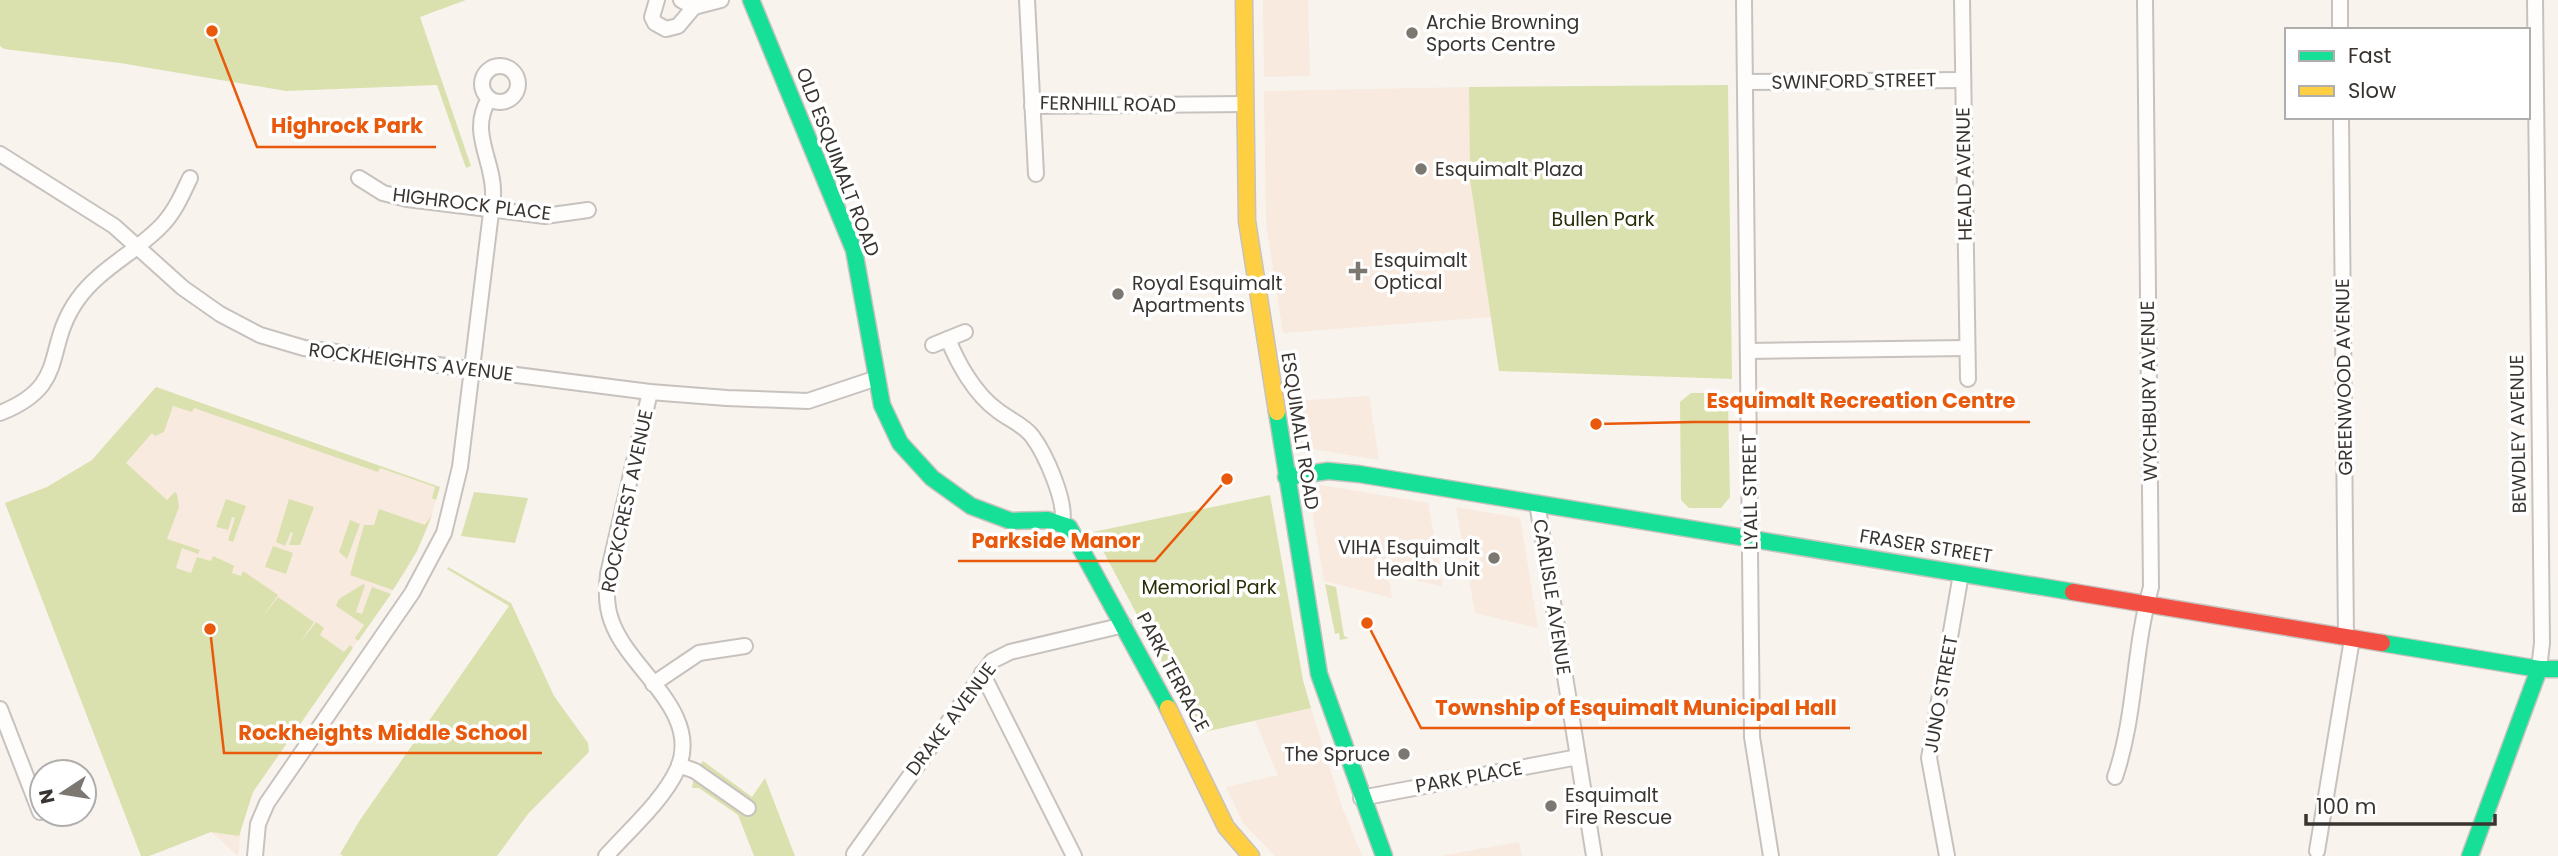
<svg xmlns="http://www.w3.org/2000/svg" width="2558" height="856" font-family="Poppins,sans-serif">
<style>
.built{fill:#f8eade}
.green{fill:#dae1ae}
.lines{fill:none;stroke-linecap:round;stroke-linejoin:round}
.street-casing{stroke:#c8c2be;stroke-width:18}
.fast-casing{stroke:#c8c2be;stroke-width:19}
.slow-casing{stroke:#c8c2be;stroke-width:19}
.jam-casing{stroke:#c8c2be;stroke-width:19}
.street{stroke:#fefdfc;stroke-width:14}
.fast{stroke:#16e098;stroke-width:16}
.slow{stroke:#ffcf43;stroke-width:16}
.jam{stroke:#f24e42;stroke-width:16}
.poi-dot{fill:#7d7772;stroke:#fff;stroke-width:2.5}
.labels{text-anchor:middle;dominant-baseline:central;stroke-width:7;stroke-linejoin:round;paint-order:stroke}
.poi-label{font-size:19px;fill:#3a3430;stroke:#fff;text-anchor:start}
.street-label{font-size:19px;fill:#3a3430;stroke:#fff}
.park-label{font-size:19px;fill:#282e05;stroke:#fff}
.leader{fill:none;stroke:#e8590c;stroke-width:2.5}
.callout-dot{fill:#e8590c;stroke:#fff;stroke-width:2.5}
.callout-label{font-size:21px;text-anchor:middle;font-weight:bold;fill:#e8590c;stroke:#fff;stroke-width:7;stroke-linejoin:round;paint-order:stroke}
</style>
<rect width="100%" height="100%" fill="#f9f3ee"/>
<g class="built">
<path d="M1263 0H1308L1310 76 1264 77Z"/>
<path d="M1469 87 1470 180 1491 317 1283 333 1266 223 1264 91Z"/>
<path d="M156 387 440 487 427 530 406 571 253 792 242 820 238 856 211 832 149 856H141L5 503 47 487 92 460Z"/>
<path d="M1369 396 1379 460 1300 447 1293 401Z"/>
<path d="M1321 485 1428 503 1443 587 1388 573 1392 598 1324 581 1309 494 1315 486Z"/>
<path d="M1456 507 1520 518 1538 628 1475 613Z"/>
<path d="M1311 708 1342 807 1362 856H1275L1243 823 1226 787 1278 775 1255 721Z"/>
<path d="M1519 842 1522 856H1440L1485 848Z"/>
</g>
<g class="green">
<path d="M0 0H466L420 17 471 166 466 168 437 85 286 91 120 63 4 49 0 46Z"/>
<path d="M1728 85 1732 379 1499 371 1470 180 1469 87Z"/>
<path d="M156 387 440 487 436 500 432 498 435 487 380 468 378 472 194 408 192 412 173 406 164 432 155 436 152 433 126 463 167 500 175 492 177 494 179 507 167 539 200 550 198 554 182 548 176 568 191 573 197 557 211 561 213 556 202 551 237 567 234 566 232 573 241 576 243 571 278 595 262 618 278 597 314 622 299 644 316 622 324 628 320 635 344 652 350 645 353 648 253 792 239 836 211 832 149 856H141L5 503 47 487 92 460Z"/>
<path d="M1691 393H1720L1728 401 1730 497 1721 508H1689L1681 500 1680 402Z"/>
<path d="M474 492 528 498 515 543 461 536Z"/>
<path d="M1270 495 1303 680 1311 708 1200 733 1093 532Z"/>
<path d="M226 499 246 506 233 542 228 540 235 518 232 517 228 530 216 527Z"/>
<path d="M289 499 314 507 300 545H289L293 533 291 532 285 546 276 542Z"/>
<path d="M379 509 425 525 432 515 417 551 393 590 350 575 364 525H374Z"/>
<path d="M350 520 360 524 347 559 339 552Z"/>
<path d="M273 546 293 553 286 574 265 567Z"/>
<path d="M448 567 511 603 554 696 588 743 589 752 528 814 497 856H343L340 854 360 820 509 606 447 569Z"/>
<path d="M363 584 365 585 356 612 362 614 372 587 391 594 358 641 355 638 364 625 336 606 339 599Z"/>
<path d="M1325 584 1336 587 1344 636 1349 638 1340 640 1339 633 1335 634Z"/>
<path d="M703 761 752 797 765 778 795 856H754L738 815 699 788H692L695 771Z"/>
</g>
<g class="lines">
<defs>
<g id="street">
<path d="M657 0 652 17 655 23 666 29 678 26 694 7"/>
<path d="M681 0 694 7 721 0"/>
<path d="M1027 0 1036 174"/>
<path d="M1744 0 1752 737 1771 856"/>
<path d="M1962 0 1968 379"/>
<path d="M2340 0V30"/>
<path d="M2535 0 2542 643 2539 669"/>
<circle cx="500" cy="84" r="18"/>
<path d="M1745 82 1963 80"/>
<path d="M1032 106 1245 104"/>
<path d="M2341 117 2346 638"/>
<path d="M0 154 114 226 183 288 220 314 260 335 304 348 650 392 727 398 808 401 877 378"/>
<path d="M359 178 383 193 407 199 545 216 588 210"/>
<path d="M948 339C958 364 975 394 997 410 1008 419 1024 425 1032 436 1045 453 1067 502 1062 522"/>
<path d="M933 345 965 332"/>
<path d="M1749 351 1966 348"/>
<path d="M0 413C71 385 42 349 78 299 100 268 137 252 163 224 175 211 182 195 190 178"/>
<path d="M1537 503 1594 856"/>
<path d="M982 673 1074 856"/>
<path d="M653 684 699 653 745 646"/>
<path d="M0 709 40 812"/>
<path d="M679 765 695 771 748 808"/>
<path d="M2115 777C2136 715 2133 651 2151 587L2145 0"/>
<path d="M1361 798 1578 757"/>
<path d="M2317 851 2352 639"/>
<path d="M854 854 992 661 1010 652 1124 625"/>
<path d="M255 856 258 824 267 803 412 593 444 533 460 467 493 196C495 161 468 133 489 99"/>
<path d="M606 856C630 829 663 801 678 768 701 713 633 672 614 627 606 610 606 593 608 574L650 392"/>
<path d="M1947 856 1929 758 1961 574"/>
</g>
<g id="fast">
<path d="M751 0 854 250 882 405 900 443 932 478 971 506 1011 521 1048 520 1069 527 1168 708"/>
<path d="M1277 412 1319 674 1384 856"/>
<path d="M1286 477 1328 471 1359 474 2073 592"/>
<path d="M2382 643 2539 669H2558"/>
<path d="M2470 856 2539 669"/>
</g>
<g id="slow">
<path d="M1244 0 1247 221 1277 412"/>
<path d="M1168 708 1226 827 1251 856"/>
</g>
<path id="jam" d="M2073 592 2382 643"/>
</defs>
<use href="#street" class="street-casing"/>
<use href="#fast" class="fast-casing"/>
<use href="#slow" class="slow-casing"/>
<use href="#jam" class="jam-casing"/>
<use href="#street" class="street"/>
<use href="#fast" class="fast"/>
<use href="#slow" class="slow"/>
<use href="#jam" class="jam"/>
</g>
<g class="poi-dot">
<circle cx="1412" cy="33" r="7"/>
<circle cx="1421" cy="169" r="7"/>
<path d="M1354.5 260.5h7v7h7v7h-7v7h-7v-7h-7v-7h7z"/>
<circle cx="1118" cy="294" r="7"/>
<circle cx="1494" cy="558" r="7"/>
<circle cx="1404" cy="754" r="7"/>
<circle cx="1551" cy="806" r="7"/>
</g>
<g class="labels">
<g class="poi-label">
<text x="1426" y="22">Archie Browning<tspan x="1426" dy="22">Sports Centre</tspan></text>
<text x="1435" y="169">Esquimalt Plaza</text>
<text x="1374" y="260">Esquimalt<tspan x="1374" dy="22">Optical</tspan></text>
<text x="1132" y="283">Royal Esquimalt<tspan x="1132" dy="22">Apartments</tspan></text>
<text x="1480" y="547" text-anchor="end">VIHA Esquimalt<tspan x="1480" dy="22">Health Unit</tspan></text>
<text x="1390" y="754" text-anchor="end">The Spruce</text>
<text x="1565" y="795">Esquimalt<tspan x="1565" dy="22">Fire Rescue</tspan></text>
</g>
<g class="street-label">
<text transform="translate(1854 81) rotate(-1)">SWINFORD STREET</text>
<text transform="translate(1108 104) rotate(1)">FERNHILL ROAD</text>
<text transform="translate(838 162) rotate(69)">OLD ESQUIMALT ROAD</text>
<text transform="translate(1964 174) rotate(-91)">HEALD AVENUE</text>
<text transform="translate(472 204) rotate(7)">HIGHROCK PLACE</text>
<text transform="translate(411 362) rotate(7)">ROCKHEIGHTS AVENUE</text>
<text transform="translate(2344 377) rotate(-91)">GREENWOOD AVENUE</text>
<text transform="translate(2149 391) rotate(-91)">WYCHBURY AVENUE</text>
<text transform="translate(1300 431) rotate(81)">ESQUIMALT ROAD</text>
<text transform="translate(2518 434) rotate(-91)">BEWDLEY AVENUE</text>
<text transform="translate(1750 492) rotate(-91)">LYALL STREET</text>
<text transform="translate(627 501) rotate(-78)">ROCKCREST AVENUE</text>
<text transform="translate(1926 546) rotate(9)">FRASER STREET</text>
<text transform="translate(1552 597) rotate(81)">CARLISLE AVENUE</text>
<text transform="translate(1173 672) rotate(62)">PARK TERRACE</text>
<text transform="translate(1941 694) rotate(-80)">JUNO STREET</text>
<text transform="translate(951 719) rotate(-53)">DRAKE AVENUE</text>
<text transform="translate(1469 777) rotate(-10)">PARK PLACE</text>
</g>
<g class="park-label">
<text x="1603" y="219">Bullen Park</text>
<text x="1209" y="587">Memorial Park</text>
</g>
</g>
<path class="leader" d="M212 31L257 147H436M1596 424L1693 422H2030M1227 479L1155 561H958M1367 623L1421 728H1850M210 629L224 753H542"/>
<g class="callout-dot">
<circle cx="212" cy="31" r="7"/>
<circle cx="1596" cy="424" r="7"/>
<circle cx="1227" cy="479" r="7"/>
<circle cx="1367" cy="623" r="7"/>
<circle cx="210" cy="629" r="7"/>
</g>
<g class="callout-label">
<text x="347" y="133">Highrock Park</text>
<text x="1861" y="408">Esquimalt Recreation Centre</text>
<text x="1056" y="548">Parkside Manor</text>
<text x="1636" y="715">Township of Esquimalt Municipal Hall</text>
<text x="383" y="740">Rockheights Middle School</text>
</g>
<rect x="2285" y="28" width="245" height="91" fill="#ffffff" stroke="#b0aeac" stroke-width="2"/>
<rect x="2299" y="51" width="35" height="10" fill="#16e098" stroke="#b0aeac" stroke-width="2"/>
<text x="2348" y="63" font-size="21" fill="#3a3430">Fast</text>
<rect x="2299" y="86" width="35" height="10" fill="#ffcf43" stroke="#b0aeac" stroke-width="2"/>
<text x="2348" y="98" font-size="21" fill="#3a3430">Slow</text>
<g transform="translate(63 793) rotate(258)"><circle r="33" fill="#ffffff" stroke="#b0aeac" stroke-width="2"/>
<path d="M0-5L12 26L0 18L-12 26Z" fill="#7d7772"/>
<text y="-10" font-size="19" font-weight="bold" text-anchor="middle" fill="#3a3430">N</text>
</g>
<path d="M2306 814v10h189v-10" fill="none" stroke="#3a3430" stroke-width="3.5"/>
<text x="2316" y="814" font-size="21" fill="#3a3430" stroke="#ffffff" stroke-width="5" paint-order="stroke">100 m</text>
</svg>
